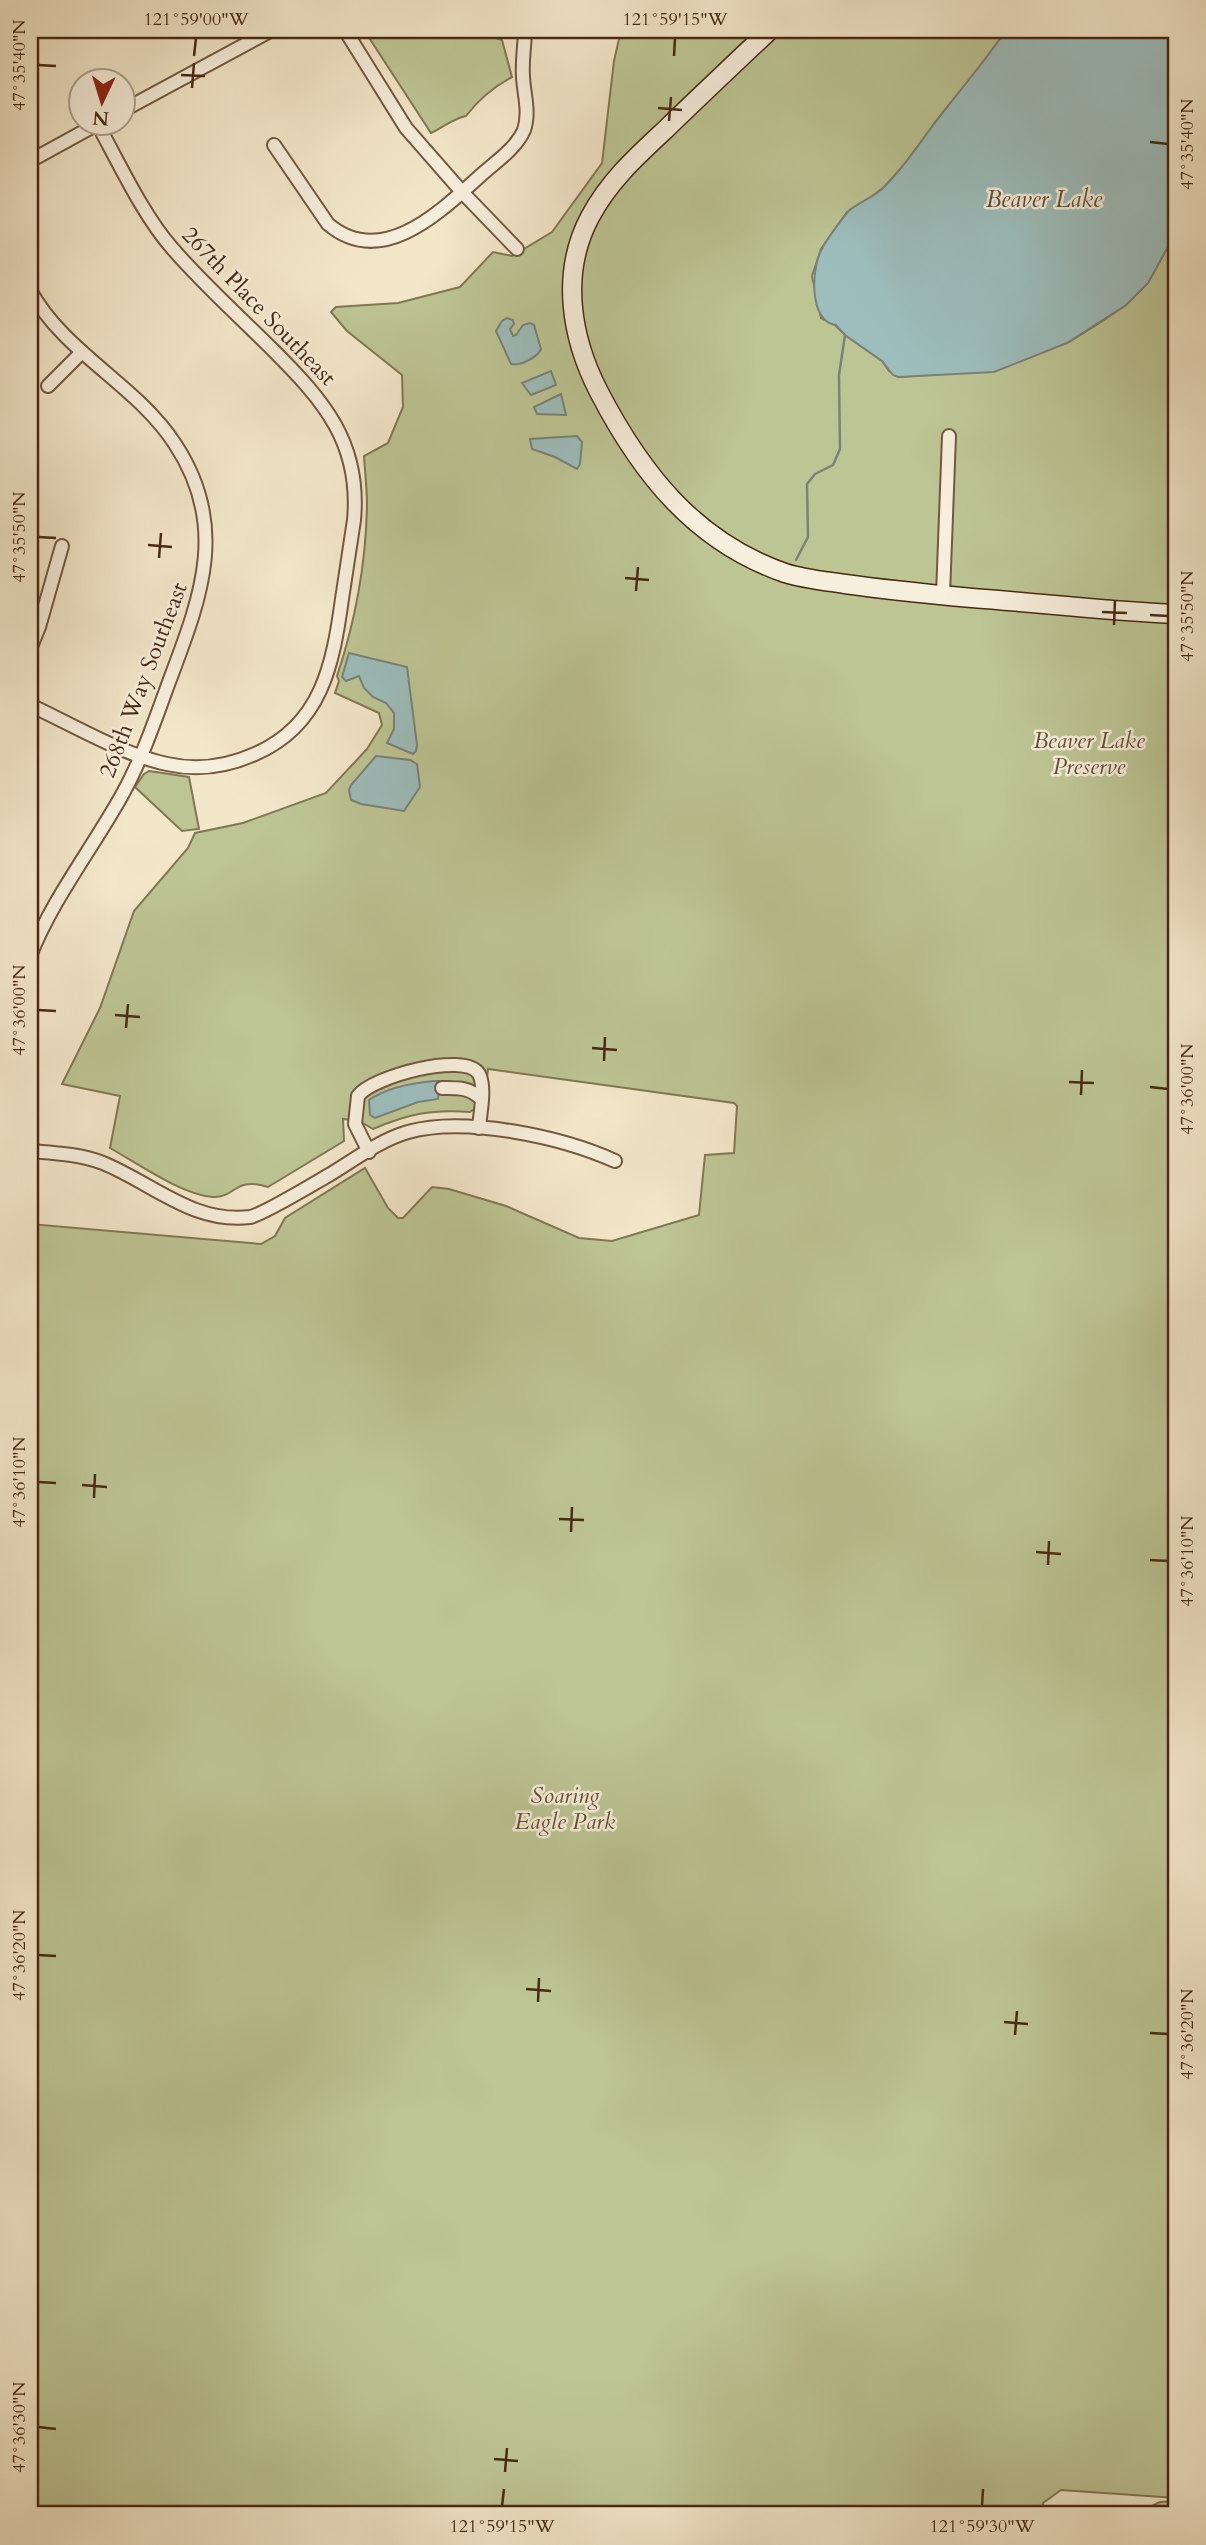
<svg xmlns="http://www.w3.org/2000/svg" width="1206" height="2545" font-family="Cardo,serif">
<style>
.green{fill:#bdc595;stroke:#827754;stroke-width:2}
.water{fill:#9dbebd;stroke:#7b8279;stroke-width:2}
.lines{fill:none;stroke-linecap:round;stroke-linejoin:round}
.stream{stroke:#7b8279;stroke-width:2.5}
.street-casing{stroke:#735840;stroke-width:16}
.secondary-casing{stroke:#482912;stroke-width:21}
.street{stroke:#f7efdd;stroke-width:12}
.secondary{stroke:#f7efdd;stroke-width:18}
.ticks{fill:none;stroke:#482912;stroke-width:2.5}
.labels{text-anchor:middle;dominant-baseline:central;stroke-width:5;stroke-linejoin:round;paint-order:stroke}
.street-label{font-size:23px;fill:#482912;stroke:#f7efdd}
.park-label{font-size:23px;font-style:italic;fill:#655033;stroke:#f7efdd}
.water-label{font-size:24px;font-style:italic;fill:#5d4e3d;stroke:#f7efdd}
.neatline{fill:none;stroke:#482912;stroke-width:2.5}
.ticks-label{font-size:18px;text-anchor:middle;fill:#482912}
</style>
<rect width="100%" height="100%" fill="#f3e7ca"/>
<filter id="stains"><feTurbulence type="fractalNoise" baseFrequency=".00286" numOctaves="4"/><feColorMatrix values="0 0 0 0 .2 0 0 0 0 .09 0 0 0 0 .02 0 0 0 .5 -.17"/></filter>
<radialGradient id="worn" r=".72"><stop offset=".6" stop-color="#630" stop-opacity="0"/><stop offset="1" stop-color="#630" stop-opacity=".3"/></radialGradient>
<g class="green">
<path d="M364 30H470L502 40 512 77C493 87 479 99 466 116 452 119 444 127 431 133Z"/>
<path d="M621 30H1006L978 71 947 107 904 165 884 187 865 202 847 212 821 249 812 276 821 318 835 325 845 335 882 361 889 371 898 377 958 373 1067 343 1098 324 1126 305 1148 283 1176 232V2498L1061 2490 1043 2503 1042 2515H30V1224L261 1244 275 1236 285 1218 365 1168 388 1208 398 1218H403L432 1187 449 1189 506 1206 579 1238 612 1241 699 1215 705 1155 734 1153 737 1106 734 1103 488 1069 484 1109 476 1108 470 1112C431 1109 408 1114 373 1129L359 1121 343 1119 344 1141 268 1187C234 1176 236 1198 213 1197 182 1195 137 1163 110 1148L120 1096 62 1084 100 1008 134 911 188 848 195 833 243 823 326 793 367 749 382 725 379 713 335 693 339 681 337 676C355 622 366 561 367 505 367 489 365 472 364 456L388 443 403 407 402 375 347 331 331 312 336 307 398 303 460 287 493 252 512 256 552 232 602 163 614 61Z"/>
<path d="M149 771 189 777 199 829 182 831 135 787 144 774Z"/>
<path d="M1176 2501V2515H1133L1160 2502Z"/>
</g>
<g class="water">
<path d="M1006 30H1176V232L1148 283 1126 305 1067 343 994 372 898 377 893 375 882 361 845 335 836 325C808 322 811 265 823 247 826 241 847 211 851 209 863 200 875 197 886 185 910 161 926 132 948 106 968 80 988 57 1006 30Z"/>
<path d="M507 318 513 320 514 324 510 329 513 336 516 335 523 325 530 323 534 325 541 349C537 358 520 366 511 364L496 331 502 321Z"/>
<path d="M551 371 556 385 531 395 522 383Z"/>
<path d="M561 394 566 415 537 414 534 407Z"/>
<path d="M577 436 582 442 580 464 577 469 555 457 532 449 530 439Z"/>
<path d="M349 653 407 667 417 745 416 751 413 754 387 743 394 729V713L386 703 373 697 364 688 359 676 346 681 342 677Z"/>
<path d="M376 756 410 760 417 764 420 787 404 811 361 804 351 800 349 790 351 785Z"/>
<path d="M434 1081H439L438 1099 418 1102 375 1118 370 1115 369 1100C387 1087 413 1083 434 1081Z"/>
</g>
<g class="lines">
<path class="stream" d="M796 560 808 537 807 484 815 474 833 465 840 449 839 375 845 335"/>
<defs>
<g id="street">
<path d="M69 30V31"/>
<path d="M345 30 406 128 462 192 517 249"/>
<path d="M122 111 272 30"/>
<path d="M274 145 328 224C382 270 441 211 480 176 494 163 516 149 524 130 530 112 524 95 523 77 522 63 524 49 525 34"/>
<path d="M30 161 101 122"/>
<path d="M30 290C64 353 137 385 175 444 230 527 200 599 169 682 155 720 142 759 122 795 92 849 53 898 30 956"/>
<path d="M48 386 82 352"/>
<path d="M943 595 949 436"/>
<path d="M30 649 39 627 62 546"/>
<path d="M30 705C71 724 123 755 167 764 198 771 226 767 255 754 322 725 333 664 342 599 346 573 350 547 354 520 361 443 324 401 273 350 239 316 203 284 172 248 143 215 119 163 98 125"/>
<path d="M442 1088C457 1088 470 1087 481 1099"/>
<path d="M30 1151C54 1153 80 1154 103 1163 152 1183 193 1224 250 1217 262 1215 315 1183 329 1175 354 1160 380 1140 408 1132 466 1116 562 1137 615 1161"/>
<path d="M369 1152 355 1124 358 1096C371 1077 465 1051 479 1074 486 1088 480 1113 479 1128"/>
</g>
<path id="secondary" d="M770 30C735 63 700 96 666 129 637 156 609 181 590 217 560 273 571 338 599 392 641 473 695 542 785 573 804 579 825 581 845 584 887 590 929 594 972 598 1040 603 1108 611 1176 614"/>
</defs>
<use href="#street" class="street-casing"/>
<use href="#secondary" class="secondary-casing"/>
<use href="#street" class="street"/>
<use href="#secondary" class="secondary"/>
</g>
<path class="ticks" d="M194 56 196 38M674 56 675 38M38 65 56 66M181 75 205 76M192 88 194 63M658 108 682 110M669 121 671 97M1150 142 1168 144M38 537 56 538M148 545 172 547M159 558 161 533M625 578 649 580M636 591 638 567M1102 612 1127 613M1150 615 1168 616M1114 625 1115 600M38 1010 56 1011M115 1015 140 1017M126 1028 128 1004M592 1048 617 1050M604 1061 605 1037M1069 1082 1094 1083M1150 1087 1168 1089M1081 1095 1082 1070M38 1482 56 1483M82 1485 107 1487M94 1498 95 1474M559 1519 584 1520M571 1532 572 1507M1036 1552 1061 1554M1150 1560 1168 1561M1048 1565 1049 1541M38 1955 56 1956M526 1989 551 1991M538 2002 539 1978M1004 2022 1028 2024M1150 2033 1168 2034M1015 2035 1017 2011M38 2427 56 2429M494 2459 518 2461M505 2472 507 2448M502 2506 504 2489M982 2506 983 2489"/>
<g class="labels">
<g class="street-label">
<text transform="translate(259 306) rotate(46)">267th Place Southeast</text>
<text transform="translate(143 680) rotate(-69)">268th Way Southeast</text>
</g>
<g class="park-label">
<text x="1089" y="740">Beaver Lake<tspan x="1089" dy="26">Preserve</tspan></text>
<text x="565" y="1795">Soaring<tspan x="565" dy="26">Eagle Park</tspan></text>
</g>
<g class="water-label">
<text x="1044" y="199">Beaver Lake</text>
</g>
</g>
<rect width="1206" height="2545" fill="none" stroke="#f3e7ca" stroke-width="77"/>
<g transform="translate(102 102) rotate(184)"><circle r="33" fill="#f7efdd" stroke="#b1a08c" stroke-width="2"/>
<path d="M0-5L12 26L0 18L-12 26Z" fill="#8f2418"/>
<text y="-10" font-size="19" font-weight="bold" text-anchor="middle" fill="#482912">N</text>
</g>
<rect x="38" y="38" width="1130" height="2468" class="neatline"/>
<g class="ticks-label">
<text x="196" y="25">121°59'00"W</text>
<text x="675" y="25">121°59'15"W</text>
<text transform="translate(19 65) rotate(-90)" y="6">47°35'40"N</text>
<text transform="translate(1187 144) rotate(-90)" y="6">47°35'40"N</text>
<text transform="translate(19 537) rotate(-90)" y="6">47°35'50"N</text>
<text transform="translate(1187 616) rotate(-90)" y="6">47°35'50"N</text>
<text transform="translate(19 1010) rotate(-90)" y="6">47°36'00"N</text>
<text transform="translate(1187 1089) rotate(-90)" y="6">47°36'00"N</text>
<text transform="translate(19 1482) rotate(-90)" y="6">47°36'10"N</text>
<text transform="translate(1187 1561) rotate(-90)" y="6">47°36'10"N</text>
<text transform="translate(19 1955) rotate(-90)" y="6">47°36'20"N</text>
<text transform="translate(1187 2034) rotate(-90)" y="6">47°36'20"N</text>
<text transform="translate(19 2427) rotate(-90)" y="6">47°36'30"N</text>
<text x="502" y="2532">121°59'15"W</text>
<text x="982" y="2532">121°59'30"W</text>
</g>
<rect width="100%" height="100%" filter="url(#stains)"/>
<rect width="100%" height="100%" fill="url(#worn)"/>
</svg>
